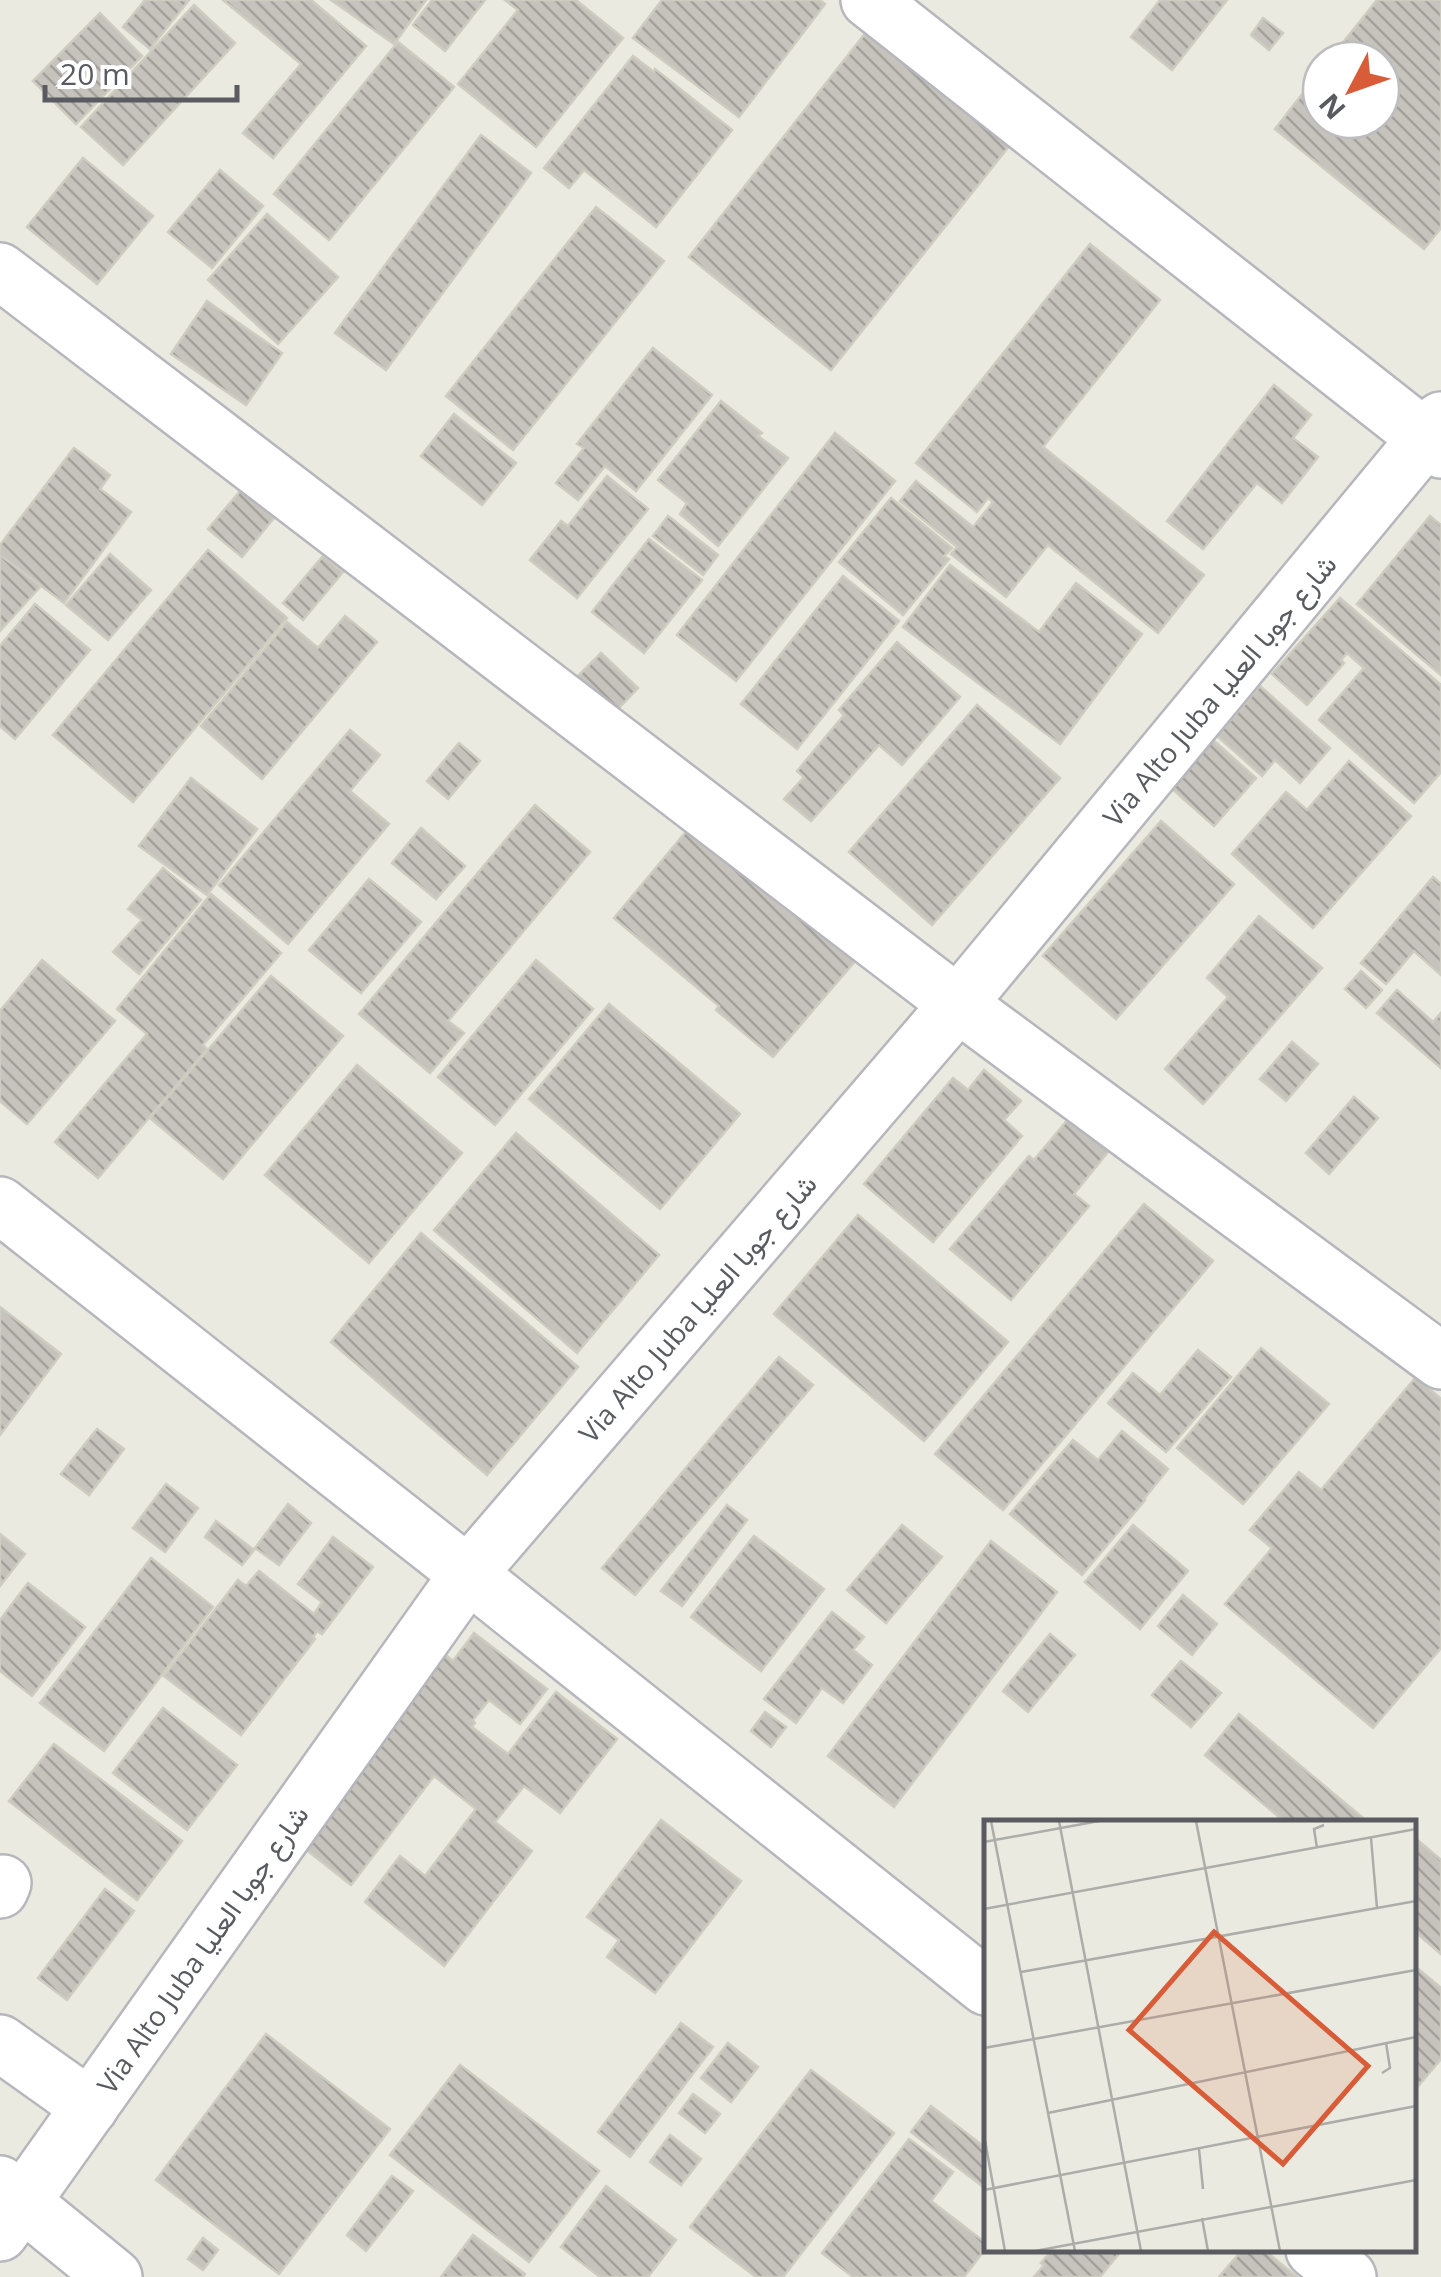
<svg xmlns="http://www.w3.org/2000/svg" width="1441" height="2277" font-family="'Open Sans',Vazirmatn,sans-serif">
<style>
.building{fill:url(#building-back-hatch);stroke:#ceccbf;stroke-width:2.5}
.lines{fill:none;stroke-linecap:round;stroke-linejoin:round}
.minor-casing{stroke:#b6b7bc;stroke-width:60}
.minor{stroke:#fff;stroke-width:55}
.labels{text-anchor:middle;dominant-baseline:central;stroke-width:8;stroke-linejoin:round;paint-order:stroke}
.street-label{font-size:28px;fill:#595b60;stroke:#fff}
.inset-road{fill:none;stroke:#acada9;stroke-width:2.5}
.view{fill:#d85c38;fill-opacity:0.15;stroke:#d85c38;stroke-width:5}
.inset-edge{fill:none;stroke:#595b60;stroke-width:5}
</style>
<defs>
<pattern id="building-back-hatch" width="6" height="6" patternUnits="userSpaceOnUse" patternTransform="scale(2.5)"><rect width="6" height="6" fill="#c6c3bd"/><path d="M-1 5l2 2M0 0l6 6M5-1l2 2" fill="none" stroke="#a4a19d"/></pattern>
</defs>
<rect width="100%" height="100%" fill="#eaeae0"/>
<g class="building">
<path d="M145 0H189L150 49 123 27Z"/>
<path d="M223 0H311L366 46 273 158 243 133 301 64Z"/>
<path d="M331 0H426L394 44Z"/>
<path d="M432 0H485L445 51 413 25Z"/>
<path d="M505 0H576L623 38 536 147 458 84 518 10Z"/>
<path d="M662 0H820L825 4 739 117 633 38Z"/>
<path d="M1160 0H1227L1172 70 1131 37Z"/>
<path d="M1377 0H1441V228L1424 249 1275 129 1321 70V120H1381V60H1329Z"/>
<path d="M194 5 235 43 123 165 81 127Z"/>
<path d="M100 13 142 56 76 124 33 81Z"/>
<path d="M1263 18 1283 33 1269 50 1251 35Z"/>
<path d="M871 26 1014 140 831 370 689 257Z"/>
<path d="M398 42 454 87 329 240 274 194Z"/>
<path d="M633 56 654 72 655 69 732 130 656 227 584 170 569 188 544 168Z"/>
<path d="M481 135 531 173 386 370 335 333Z"/>
<path d="M83 158 153 216 97 284 27 227Z"/>
<path d="M220 170 263 206 212 268 168 232Z"/>
<path d="M596 207 664 261 513 450 446 396Z"/>
<path d="M267 214 338 277 278 344 208 280Z"/>
<path d="M1090 244 1160 300 1043 447 1204 575 1158 633 1048 545 1006 597 951 554 957 547 900 501 916 481 973 527 993 502 988 498 977 512 916 463Z"/>
<path d="M207 301 282 353 246 405 171 354Z"/>
<path d="M653 348 712 395 636 491 605 466 578 500 556 483 584 448 577 444Z"/>
<path d="M1274 385 1311 415 1293 438 1318 457 1282 503 1257 483 1203 549 1167 521Z"/>
<path d="M721 401 762 433 758 436 788 458 718 546 680 514 687 503 658 480Z"/>
<path d="M454 414 516 463 482 505 421 456Z"/>
<path d="M835 433 895 481 736 681 677 635Z"/>
<path d="M74 448 110 475 100 489 131 512 64 603 0 555V545Z"/>
<path d="M607 476 648 509 577 598 530 560 561 521 568 526Z"/>
<path d="M241 490 274 518 242 557 208 529Z"/>
<path d="M891 498 952 548 944 556 949 559 903 615 839 562Z"/>
<path d="M668 516 718 555 703 575 653 536Z"/>
<path d="M1430 516 1441 525V675L1357 604Z"/>
<path d="M649 539 702 580 644 653 592 612Z"/>
<path d="M208 550 287 618 133 802 53 735Z"/>
<path d="M110 554 151 590 108 640 66 605Z"/>
<path d="M0 555 41 586 0 631Z"/>
<path d="M323 556 343 572 303 620 283 603Z"/>
<path d="M950 565 1039 632 1076 583 1142 634 1060 744 903 627Z"/>
<path d="M843 576 899 621 797 749 741 704Z"/>
<path d="M1340 598 1441 685V772L1414 803 1319 720 1364 668 1347 653 1341 660 1344 663 1307 705 1272 674Z"/>
<path d="M35 604 90 650 15 739 0 726V646Z"/>
<path d="M345 616 377 642 262 779 201 726 287 622 318 648Z"/>
<path d="M897 642 960 697 902 765 879 745 811 821 784 799 804 777 797 771 844 715 839 710Z"/>
<path d="M601 653 638 688 613 714 575 679Z"/>
<path d="M1260 686 1330 748 1300 783 1275 760 1262 776 1217 736Z"/>
<path d="M977 705 1060 778 932 925 849 852Z"/>
<path d="M350 730 380 755 350 791 389 824 288 944 219 885Z"/>
<path d="M1213 740 1256 778 1214 826 1171 788Z"/>
<path d="M459 743 480 761 448 799 427 781Z"/>
<path d="M1349 761 1411 816 1313 928 1232 854 1286 792 1307 810Z"/>
<path d="M191 778 257 829 207 895 139 846Z"/>
<path d="M535 805 590 852 448 1021 464 1033 430 1073 359 1014Z"/>
<path d="M704 810 856 960 773 1057 716 1010 719 1006 614 918Z"/>
<path d="M1161 821 1234 884 1116 1019 1043 956Z"/>
<path d="M421 828 465 866 436 899 392 863Z"/>
<path d="M163 868 201 900 139 974 113 952 142 920 128 909Z"/>
<path d="M1433 877 1441 884V975L1414 951 1386 984 1361 963Z"/>
<path d="M369 879 421 922 361 993 309 950Z"/>
<path d="M211 894 281 953 203 1045 207 1049 98 1178 55 1142 147 1034 117 1009Z"/>
<path d="M1259 916 1322 968 1203 1104 1165 1069 1228 997 1207 978Z"/>
<path d="M42 960 115 1021 27 1124 0 1101V1011Z"/>
<path d="M536 960 593 1009 495 1125 438 1077Z"/>
<path d="M1361 971 1382 990 1366 1008 1345 989Z"/>
<path d="M271 976 343 1036 223 1179 150 1118Z"/>
<path d="M1397 990 1433 1022 1441 1013V1068L1377 1013Z"/>
<path d="M609 1004 740 1114 660 1209 529 1099Z"/>
<path d="M1292 1042 1318 1064 1286 1101 1260 1079Z"/>
<path d="M357 1065 462 1153 369 1263 265 1175Z"/>
<path d="M984 1070 1021 1101 1004 1120 1022 1136 933 1242 864 1184 953 1078 968 1090Z"/>
<path d="M1354 1097 1378 1118 1329 1174 1306 1153Z"/>
<path d="M1069 1118 1108 1152 1074 1194 1089 1206 1011 1300 950 1249 1029 1156 1034 1160Z"/>
<path d="M516 1133 659 1255 577 1353 434 1230Z"/>
<path d="M1144 1204 1213 1261 1003 1510 935 1454Z"/>
<path d="M858 1215 1008 1342 924 1441 774 1314Z"/>
<path d="M421 1233 578 1367 487 1475 331 1342Z"/>
<path d="M0 1307 61 1354 0 1435Z"/>
<path d="M1261 1348 1329 1404 1243 1504 1177 1448Z"/>
<path d="M1198 1350 1231 1377 1166 1452 1108 1403 1133 1373 1160 1395Z"/>
<path d="M779 1357 813 1385 635 1595 602 1568Z"/>
<path d="M1416 1377 1441 1399V1648L1373 1728 1225 1604 1272 1548 1250 1530 1299 1472 1321 1490Z"/>
<path d="M97 1429 124 1449 89 1495 61 1474Z"/>
<path d="M1122 1431 1168 1469 1144 1499 1145 1500 1082 1575 1010 1514 1073 1440 1098 1460Z"/>
<path d="M166 1484 198 1508 165 1552 133 1528Z"/>
<path d="M288 1504 311 1523 279 1565 255 1548Z"/>
<path d="M727 1505 747 1520 682 1606 661 1591Z"/>
<path d="M216 1521 254 1550 242 1565 205 1537Z"/>
<path d="M902 1525 942 1557 886 1623 847 1590Z"/>
<path d="M1133 1525 1188 1571 1140 1629 1085 1582Z"/>
<path d="M0 1534 25 1554 0 1586Z"/>
<path d="M754 1536 824 1589 761 1671 691 1617Z"/>
<path d="M333 1537 373 1567 322 1634 317 1631 313 1637 315 1639 241 1735 164 1676 238 1580 246 1586 259 1571 314 1614 322 1602 298 1584Z"/>
<path d="M991 1541 1057 1592 894 1807 828 1756Z"/>
<path d="M151 1558 213 1607 104 1751 40 1703Z"/>
<path d="M28 1583 85 1627 32 1696 0 1671V1620Z"/>
<path d="M1183 1595 1217 1624 1192 1655 1158 1626Z"/>
<path d="M832 1612 864 1637 853 1650 872 1665 843 1703 822 1688 796 1723 764 1699Z"/>
<path d="M474 1633 547 1689 520 1724 489 1700 473 1720 475 1723 472 1727 508 1754 556 1692 617 1739 560 1813 524 1786 495 1822 532 1851 444 1966 365 1902 400 1856 425 1876 476 1809 434 1776 351 1885 285 1833 430 1642 453 1661Z"/>
<path d="M1050 1634 1075 1655 1028 1712 1003 1691Z"/>
<path d="M1181 1661 1221 1693 1191 1727 1152 1695Z"/>
<path d="M163 1708 237 1765 187 1830 113 1773Z"/>
<path d="M765 1712 786 1727 771 1747 751 1731Z"/>
<path d="M1239 1714 1334 1794 1368 1822H1285L1205 1755Z"/>
<path d="M54 1744 182 1841 137 1900 9 1801Z"/>
<path d="M661 1820 741 1881 655 1993 607 1957 619 1940 587 1917Z"/>
<path d="M1414 1837 1441 1860V1954L1414 1931Z"/>
<path d="M105 1889 134 1911 67 2000 38 1978Z"/>
<path d="M1416 1967 1441 1988V2059L1414 2091V1970Z"/>
<path d="M681 2023 713 2047 630 2157 598 2132Z"/>
<path d="M266 2034 390 2129 279 2274 156 2180Z"/>
<path d="M728 2043 758 2067 731 2102 701 2078Z"/>
<path d="M460 2065 599 2171 529 2262 390 2155Z"/>
<path d="M811 2070 894 2133 783 2277H756L690 2227Z"/>
<path d="M693 2094 720 2114 705 2133 679 2113Z"/>
<path d="M931 2106 986 2148V2189L911 2132Z"/>
<path d="M670 2135 701 2159 681 2185 650 2162Z"/>
<path d="M909 2139 953 2172 931 2201 986 2243V2248L964 2277H853L822 2253Z"/>
<path d="M392 2176 413 2191 366 2251 347 2235Z"/>
<path d="M606 2186 676 2240 648 2277H600L561 2247Z"/>
<path d="M473 2235 525 2274 523 2277H441Z"/>
<path d="M203 2238 218 2250 203 2270 188 2259Z"/>
<path d="M1052 2250H1122L1100 2277H1034L1044 2265 1041 2263Z"/>
<path d="M1242 2250H1264L1297 2277H1219Z"/>
</g>
<g class="lines">
<defs>
<g id="minor">
<path d="M869 0 1441 450"/>
<path d="M0 271 958 1004 1441 1361"/>
<path d="M0 1205 468 1574 986 1987"/>
<path d="M0 1890 3 1883"/>
<path d="M0 2043 90 2107"/>
<path d="M0 2184 114 2277"/>
<path d="M0 2233 468 1574 958 1004 1441 420"/>
<path d="M1314 2250 1348 2277"/>
</g>
</defs>
<use href="#minor" class="minor-casing"/>
<use href="#minor" class="minor"/>
</g>
<g class="labels">
<g class="street-label">
<text transform="translate(1219 690) rotate(-50)">Via Alto Juba شارع جوبا العليا</text>
<text transform="translate(697 1308) rotate(-49)">Via Alto Juba شارع جوبا العليا</text>
<text transform="translate(202 1949) rotate(-55)">Via Alto Juba شارع جوبا العليا</text>
</g>
</g>
<g transform="translate(984 1820)">
<rect width="432" height="432" fill="#eaeae0"/>
<path class="inset-road" d="M7 1 91 431M75 1 157 431M212 1 296 431M387 18 393 88M0 22 115 1M333 28 330 9 340 5M0 89 432 9M37 152 432 81M0 228 432 150M398 253 406 248 402 223M64 293 432 217M0 315 21 431M215 329 219 369M0 370 432 286M218 398 224 431M51 431 432 360"/>
<path class="view" d="M230 112 384 246 299 344 145 210Z"/>
<rect width="432" height="432" class="inset-edge"/>
</g>
<g transform="translate(1351 90) rotate(229)"><circle r="48" fill="#ffffff" stroke="#bdbdbf" stroke-width="2.5"/>
<path d="M0-8L18 38L0 25L-18 38Z" fill="#d85c38"/>
<text y="-15" font-size="28" font-weight="bold" text-anchor="middle" fill="#595b60">N</text>
</g>
<path d="M45 85v15h192v-15" fill="none" stroke="#595b60" stroke-width="5"/>
<text x="60" y="85" font-size="30" fill="#595b60" stroke="#ffffff" stroke-width="8" paint-order="stroke">20 m</text>
</svg>
